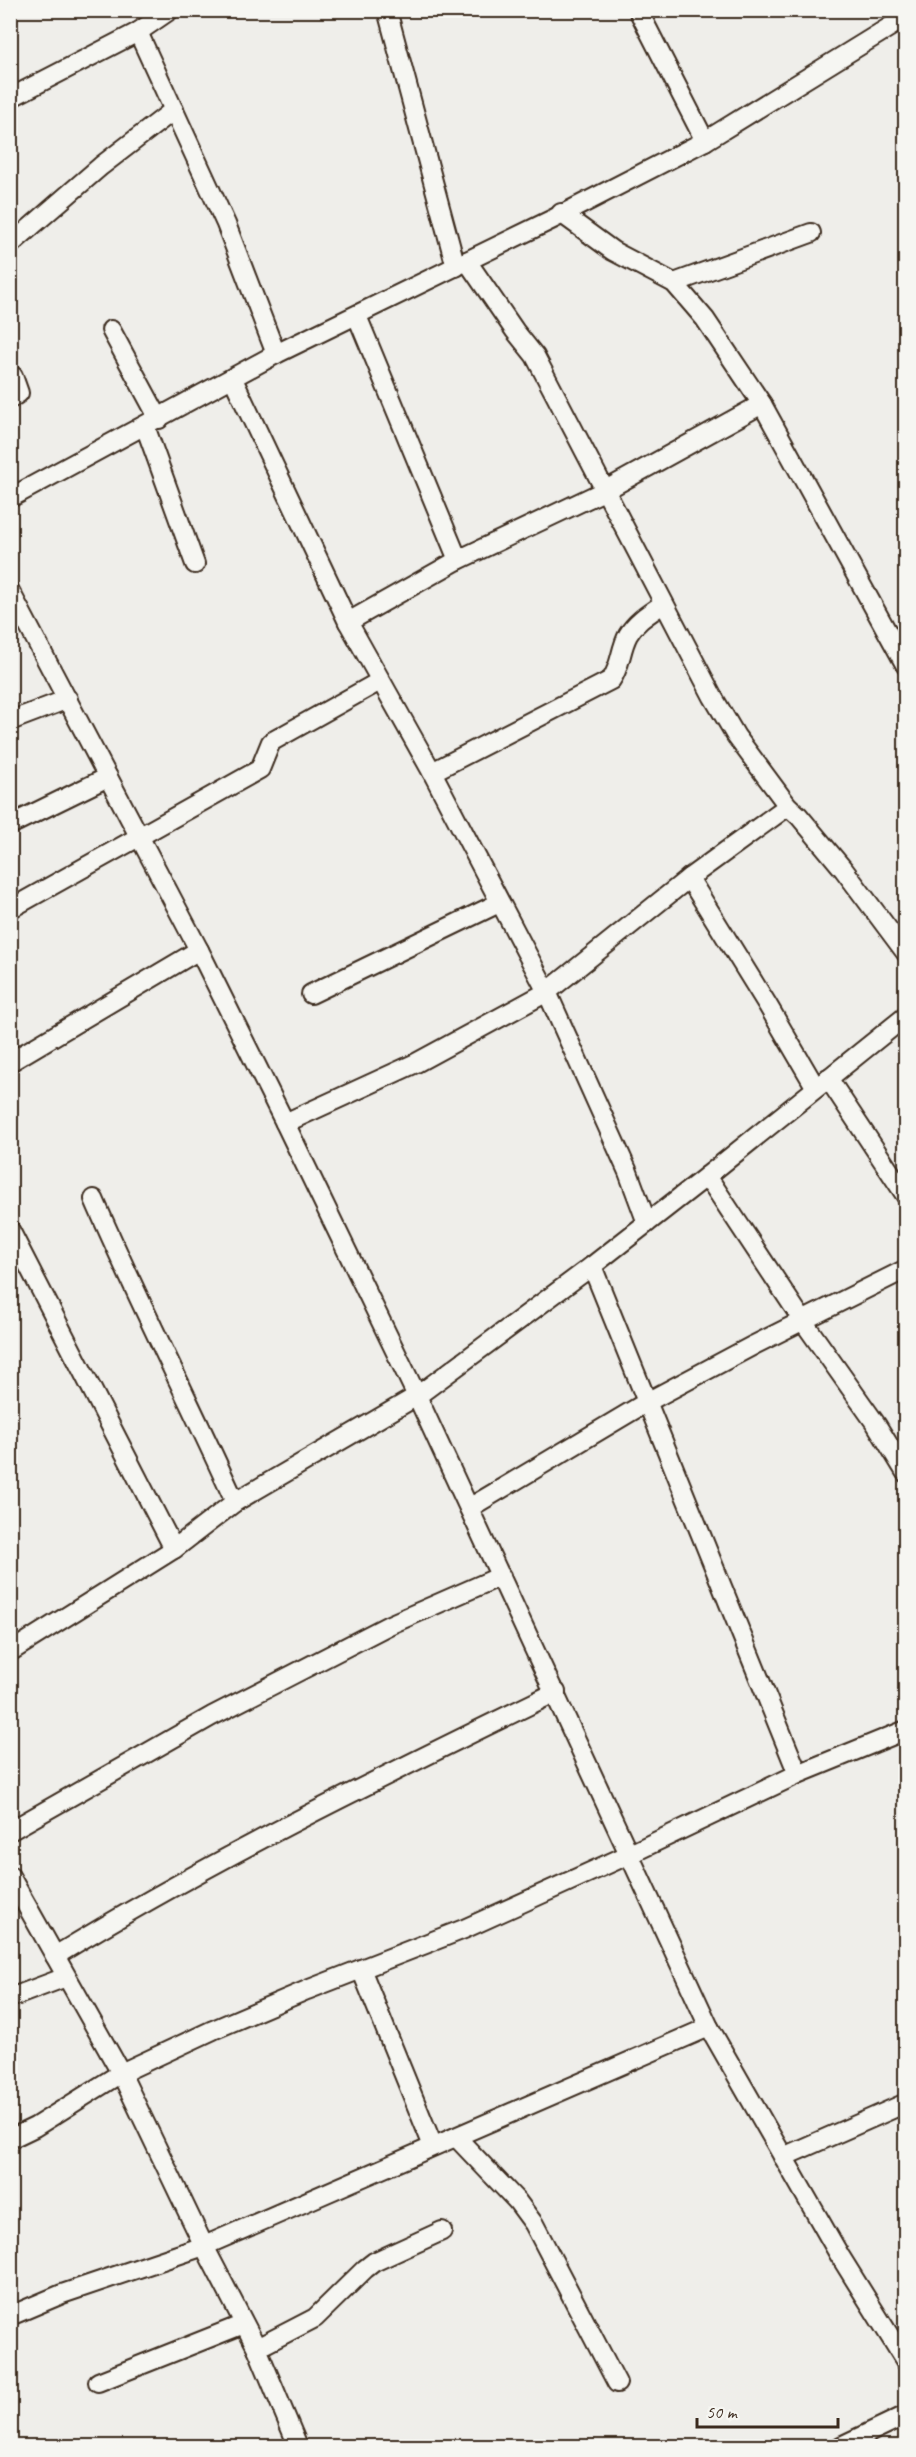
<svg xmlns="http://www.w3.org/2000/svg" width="916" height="2457" font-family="Caveat,sans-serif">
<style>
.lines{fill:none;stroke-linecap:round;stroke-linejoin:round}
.street-casing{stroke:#3b2a1e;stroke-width:22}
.street{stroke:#f6f6f2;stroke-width:18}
</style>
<rect width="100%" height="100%" fill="#efeeea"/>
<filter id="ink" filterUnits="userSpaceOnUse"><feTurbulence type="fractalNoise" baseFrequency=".0167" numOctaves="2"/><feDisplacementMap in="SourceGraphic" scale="12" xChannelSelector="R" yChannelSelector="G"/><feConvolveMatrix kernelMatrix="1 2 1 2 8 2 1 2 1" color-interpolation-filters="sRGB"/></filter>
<g filter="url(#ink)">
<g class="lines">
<defs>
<g id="street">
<path d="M387 10 456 267"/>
<path d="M638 10 705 141"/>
<path d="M138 32 226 224 276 354"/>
<path d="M10 98 138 32 170 10"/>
<path d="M561 213 613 251 674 283 705 319 762 404 906 666"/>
<path d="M10 245 101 166 174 110"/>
<path d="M467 261 515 331 535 356 713 697 736 736 788 806 799 816 844 870 906 953"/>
<path d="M674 283 811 233"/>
<path d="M357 316 458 560"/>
<path d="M111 330 159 419"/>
<path d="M233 379 348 622 432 772 547 992 628 1172 647 1223"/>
<path d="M10 399 19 393 13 376"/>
<path d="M145 426 195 564"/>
<path d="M10 498 276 354 553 219 705 141 906 17"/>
<path d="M10 591 199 950 285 1123 417 1396 709 2027 840 2256 906 2362"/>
<path d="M348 622 458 560 604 491 762 404"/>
<path d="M10 721 68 699"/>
<path d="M432 772 611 680C621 666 620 650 628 635 636 621 650 613 663 604"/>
<path d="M10 825 108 777"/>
<path d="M689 878 767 1004 816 1088"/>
<path d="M10 909 260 769 271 742 380 681"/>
<path d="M311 994 499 903"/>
<path d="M10 1062 199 950"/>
<path d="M828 1078 906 1196"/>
<path d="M285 1123 416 1063 547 992 689 878 788 806"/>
<path d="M707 1176 803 1321 876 1424 906 1473"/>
<path d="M94 1199C138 1301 189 1400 235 1502"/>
<path d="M10 1230 174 1549"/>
<path d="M592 1266 798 1774"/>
<path d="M469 1508 647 1402 754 1345 906 1269"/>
<path d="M10 1652 174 1549 235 1502 417 1396 592 1266 707 1176 906 1016"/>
<path d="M10 1831 212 1716 389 1625 501 1576"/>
<path d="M10 1876 121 2073 204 2246 257 2348 298 2446"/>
<path d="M55 1956C216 1857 386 1775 556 1692"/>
<path d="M361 1969 433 2146"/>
<path d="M10 1998 66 1977"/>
<path d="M456 2137 517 2201 534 2224 617 2383"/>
<path d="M10 2139 35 2127 121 2073 213 2030 307 1990 464 1929 630 1854 798 1774 906 1730"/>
<path d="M783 2157 906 2103"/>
<path d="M10 2316 62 2294 204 2246 709 2027"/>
<path d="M257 2348 315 2318 365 2269 374 2262 442 2231"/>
<path d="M98 2382 244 2324"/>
<path d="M841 2446 906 2415"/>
</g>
</defs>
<use href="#street" class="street-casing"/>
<use href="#street" class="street"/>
</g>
</g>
<rect width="916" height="2457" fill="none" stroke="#f6f6f2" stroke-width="36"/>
<rect x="18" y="18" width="880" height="2421" fill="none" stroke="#3b2a1e" stroke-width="2" filter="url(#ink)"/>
<path d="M697 2418v9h141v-9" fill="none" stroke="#3b2a1e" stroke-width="3"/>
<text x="706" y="2418" font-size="18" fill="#3b2a1e" stroke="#f6f6f2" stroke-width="4.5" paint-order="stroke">50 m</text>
</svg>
